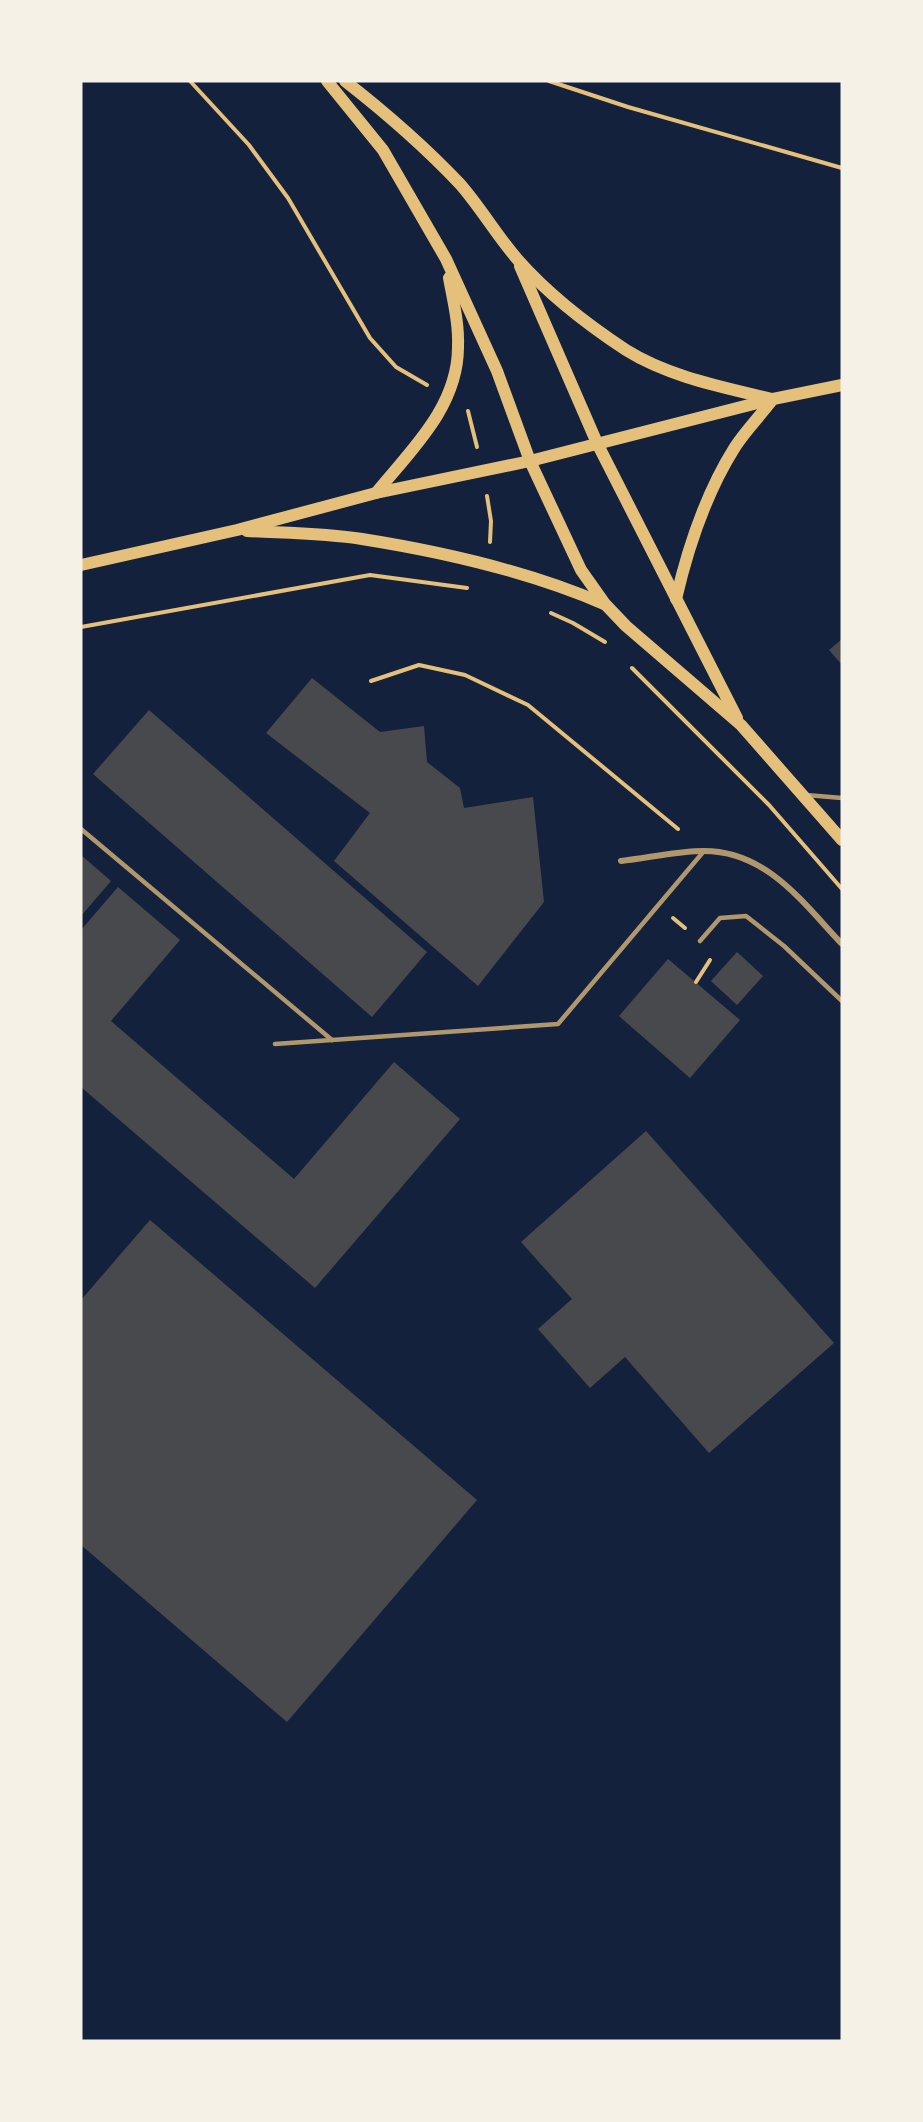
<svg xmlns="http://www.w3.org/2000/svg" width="923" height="2122" font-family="'Noto Sans',sans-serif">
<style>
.building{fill:#48494c}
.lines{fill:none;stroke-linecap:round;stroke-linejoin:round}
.path{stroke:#e5c07b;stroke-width:4}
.service{stroke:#b1986c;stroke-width:4.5}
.minor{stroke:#b1986c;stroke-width:6}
.secondary{stroke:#e5c07b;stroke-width:12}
</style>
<rect width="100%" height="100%" fill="#14213d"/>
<g class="building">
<path d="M842 639V665L829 650Z"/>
<path d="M312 678 380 732 424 726 427 762 460 788 464 808 533 797 544 902 478 986 334 861 370 813 266 733Z"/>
<path d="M149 710 427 952 372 1017 93 774Z"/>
<path d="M81 855 111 881 81 916Z"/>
<path d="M118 887 180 940 111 1021 294 1179 394 1062 460 1119 315 1288 81 1087V930Z"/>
<path d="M737 952 763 976 737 1005 711 981Z"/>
<path d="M668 959 740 1020 690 1078 619 1016Z"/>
<path d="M646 1131 834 1343 709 1453 625 1357 590 1388 538 1329 572 1299 521 1242Z"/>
<path d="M150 1220 477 1500 287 1722 81 1545V1300Z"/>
</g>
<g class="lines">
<g class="path">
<path d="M190 81 249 145 288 198 370 338 396 367 427 385"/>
<path d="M549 81 628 107 842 168"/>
<path d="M468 411 477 447"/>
<path d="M487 496 491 521 490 542"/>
<path d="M551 613 573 623 605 642"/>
<path d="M81 627 370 575 467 588"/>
<path d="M632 668 769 805 842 889"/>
<path d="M371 681 419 665 465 675 528 705 678 829"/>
<path d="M673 918 685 928"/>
<path d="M696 982 710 960"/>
</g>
<g class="service">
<path d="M806 795 842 798"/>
<path d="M81 829 332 1040"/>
<path d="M700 941 720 918 746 916 784 946 842 1001"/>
<path d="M275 1044 558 1024 704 851"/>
</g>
<path class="minor" d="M621 861C648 858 677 851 704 851 767 851 803 903 842 944"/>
<g class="secondary">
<path d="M327 81 383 150 446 259 497 371 530 461 581 570 605 604 626 626 741 725 842 840"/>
<path d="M345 81C386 113 424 146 460 184 481 208 497 236 518 260 548 294 588 325 626 350 669 377 723 387 772 399"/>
<path d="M520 266 597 443 737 718"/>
<path d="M376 493C411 450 458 407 458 347 459 323 453 300 449 278"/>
<path d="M247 531C285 533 324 533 362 539 444 552 528 571 604 604"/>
<path d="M81 565 237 530 376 493 530 461 773 399 842 385"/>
<path d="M676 599C688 547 706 493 735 447 746 430 761 415 773 399"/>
</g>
</g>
<rect width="923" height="2122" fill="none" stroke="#f6f1e7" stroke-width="165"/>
</svg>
